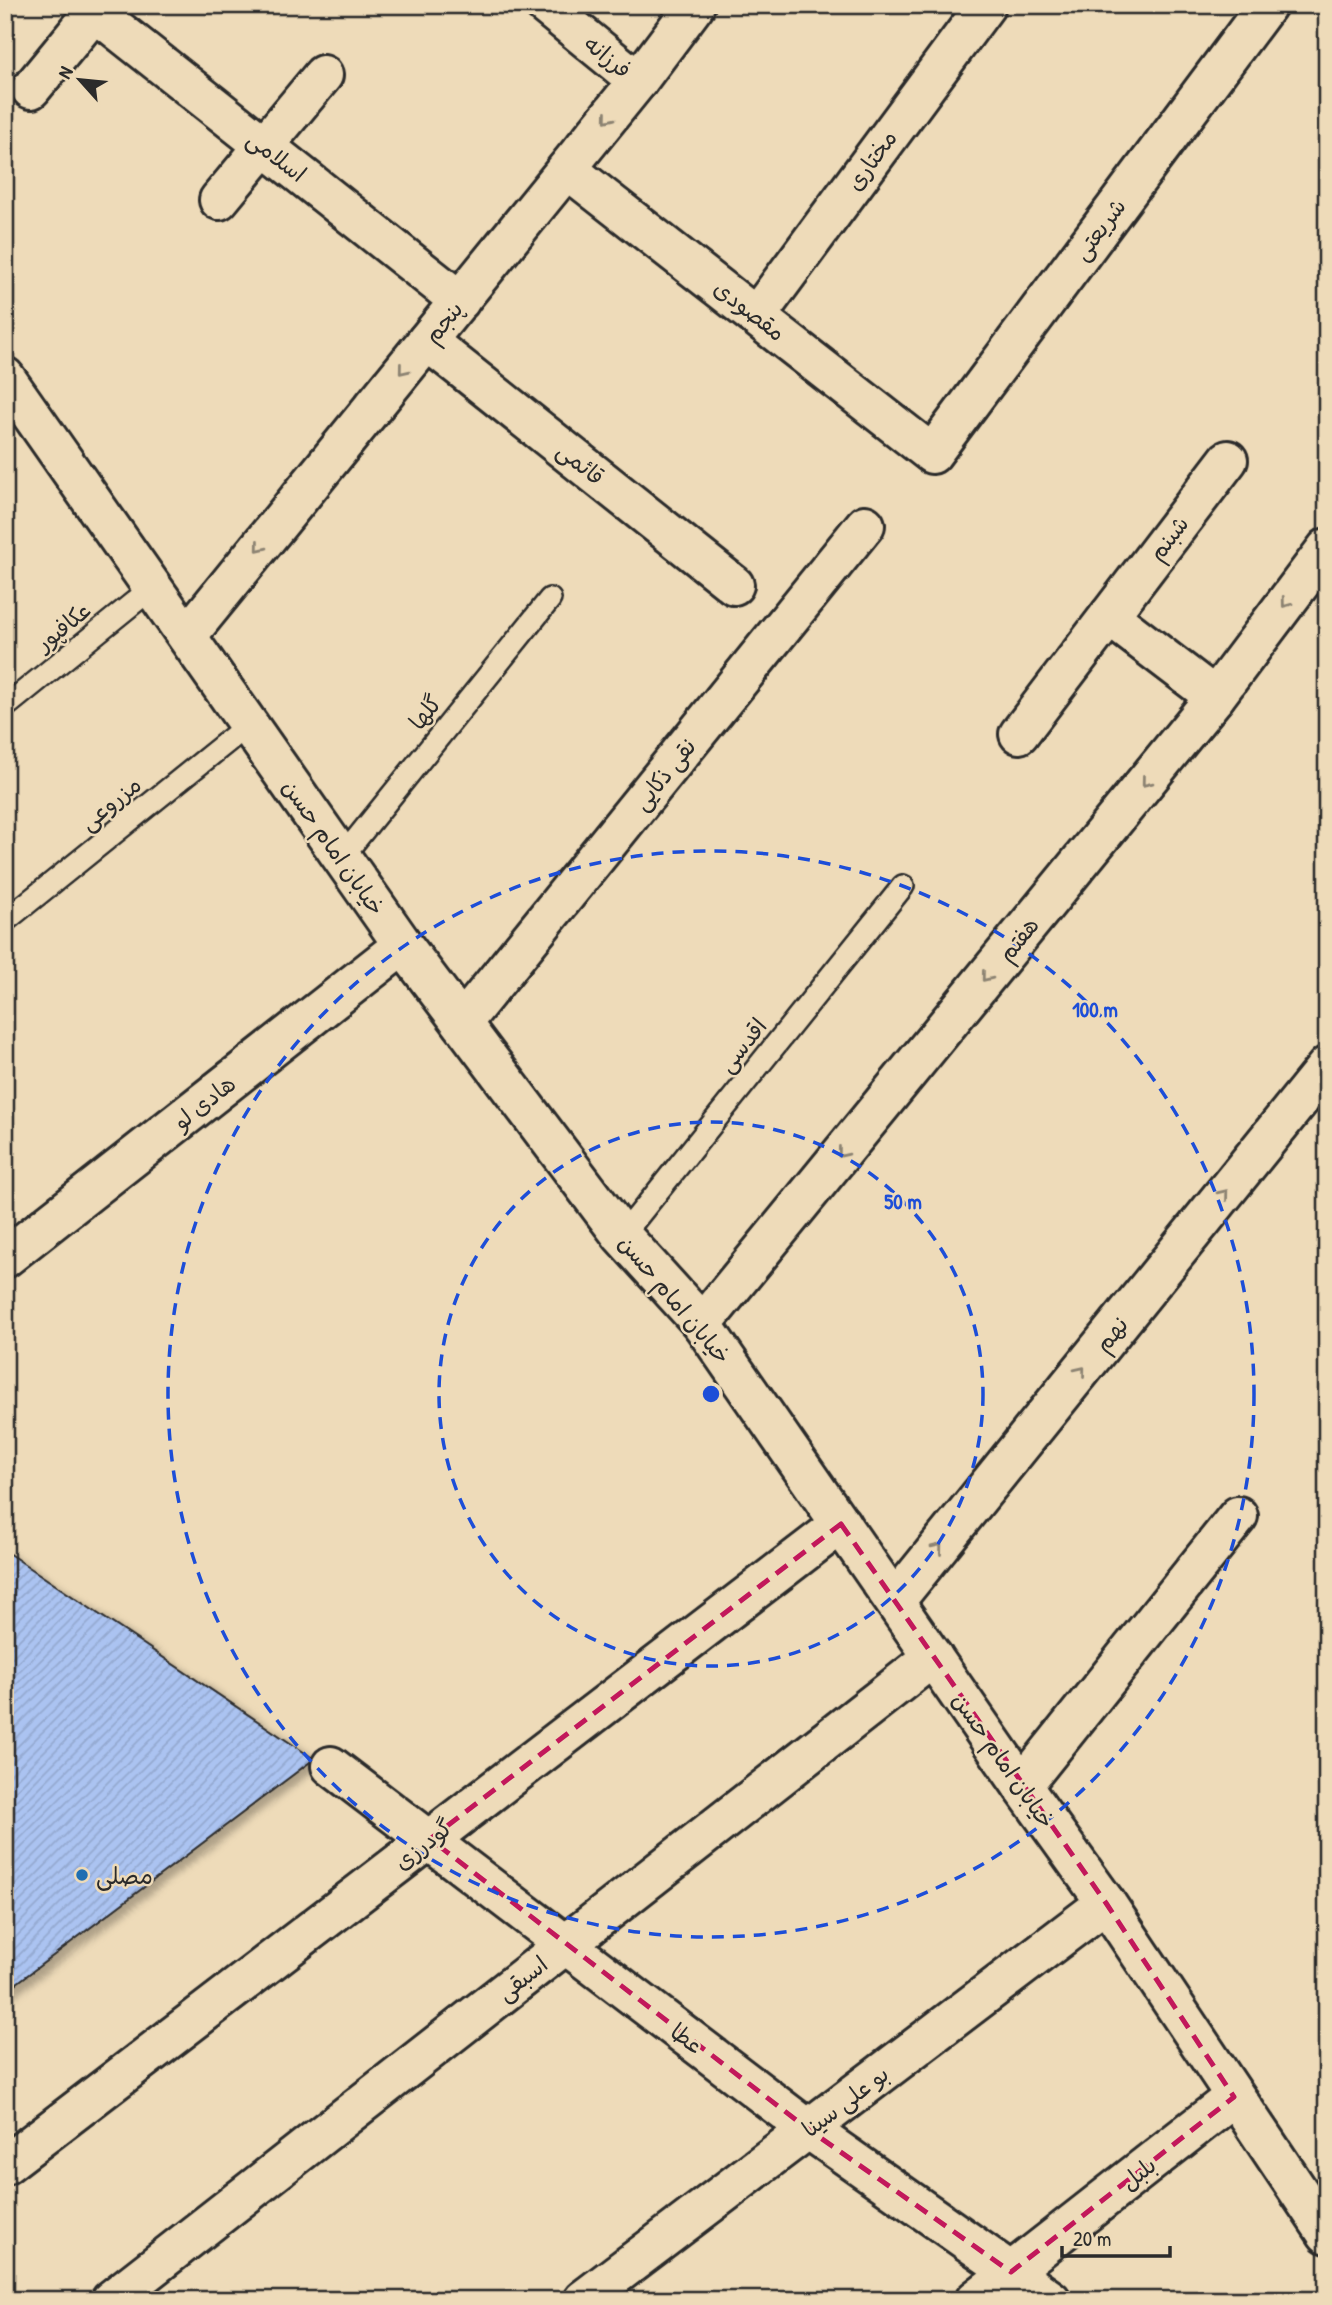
<svg xmlns="http://www.w3.org/2000/svg" width="1332" height="2305" font-family="'Patrick Hand','Playpen Sans Arabic',sans-serif">
<style>
.building{fill:url(#building-hatch);stroke:#2b2b2b;stroke-width:2;filter:url(#shadow)}
.lines{fill:none;stroke-linecap:round;stroke-linejoin:round}
.service-casing{stroke:#2b2b2b;stroke-width:26}
.minor-casing{stroke:#2b2b2b;stroke-width:44}
.tertiary-casing{stroke:#2b2b2b;stroke-width:44}
.service{stroke:#eedbb9;stroke-width:21}
.minor{stroke:#eedbb9;stroke-width:38}
.tertiary{stroke:#eedbb9;stroke-width:38}
.oneway{stroke:#8c8372}
.marked{fill:none;stroke:#c2185b;stroke-width:5;stroke-dasharray:14 9;stroke-linejoin:round}
.ring{fill:none;stroke:#1d4ed8;stroke-width:3.5;stroke-dasharray:12 9}
.poi-dot{fill:#1f6fb2;stroke:#eedbb9;stroke-width:2.5}
.labels{text-anchor:middle;dominant-baseline:central;stroke-width:5;stroke-linejoin:round;paint-order:stroke}
.street-label{font-size:23px;fill:#2b2b2b;stroke:#eedbb9}
.poi-label{font-size:23px;fill:#2b2b2b;stroke:#eedbb9;text-anchor:start}
.centre{fill:#1d4ed8;stroke:#eedbb9;stroke-width:3.5}
.ring-label{font-size:21px;text-anchor:middle;font-weight:bold;fill:#1d4ed8;stroke:#eedbb9;stroke-width:5;stroke-linejoin:round;paint-order:stroke}
</style>
<defs>
<pattern id="building-hatch" width="6" height="6" patternUnits="userSpaceOnUse" patternTransform="scale(1.75)"><rect width="6" height="6" fill="#abc3f1"/><path d="M-1 1l2-2M0 6l6-6M5 7l2-2" fill="none" stroke="#93a8cf"/></pattern>
<filter id="shadow"><feDropShadow dx="8" dy="4.5" stdDeviation="3.5" flood-color="#0004"/></filter>
</defs>
<rect width="100%" height="100%" fill="#eedbb9"/>
<filter id="ink" filterUnits="userSpaceOnUse"><feTurbulence type="fractalNoise" baseFrequency=".0143" numOctaves="2"/><feDisplacementMap in="SourceGraphic" scale="14" xChannelSelector="R" yChannelSelector="G"/><feConvolveMatrix kernelMatrix="1 2 1 2 8 2 1 2 1" color-interpolation-filters="sRGB"/></filter>
<g filter="url(#ink)">
<path class="building" d="M5 1551 314 1759 5 1992Z"/>
<g class="lines">
<defs>
<g id="service">
<path d="M5 707 153 587"/>
<path d="M342 857 550 599"/>
<path d="M5 921 248 725"/>
<path d="M622 1236 903 886"/>
</g>
<g id="minor">
<path d="M545 5 638 81"/>
<path d="M95 12 460 301"/>
<path d="M31 89 100 5"/>
<path d="M567 169 932 454 1267 5"/>
<path d="M219 200 323 75"/>
<path d="M757 315 986 5"/>
<path d="M427 341 734 585"/>
<path d="M1109 616 1215 697"/>
<path d="M1019 734 1228 460"/>
<path d="M462 1023 865 525"/>
<path d="M702 1324 1215 697 1327 548"/>
<path d="M895 1601 1327 1066"/>
<path d="M331 1766 808 2129 1051 2300"/>
<path d="M1022 1786 1238 1516"/>
<path d="M5 2165 841 1524"/>
<path d="M111 2300 933 1657"/>
<path d="M583 2300 1106 1903"/>
<path d="M975 2300 1234 2097"/>
</g>
<g id="tertiary">
<path d="M5 377 403 945 622 1236 702 1324 1022 1786 1106 1903 1327 2234"/>
<path d="M187 636 638 81 695 5"/>
<path d="M5 1258 403 945"/>
</g>
</defs>
<use href="#service" class="service-casing"/>
<use href="#minor" class="minor-casing"/>
<use href="#tertiary" class="tertiary-casing"/>
<use href="#service" class="service"/>
<use href="#minor" class="minor"/>
<use href="#tertiary" class="tertiary"/>
</g>
<defs><path id="oneway-chevron" d="M-2-3.5L2.5 0L-2 3.5" fill="none" stroke-width="1.6" stroke-linecap="round" stroke-linejoin="round" transform="scale(1.75)"/></defs>
<g class="oneway">
<use href="#oneway-chevron" transform="translate(608 118) rotate(129)"/>
<use href="#oneway-chevron" transform="translate(403 370) rotate(129)"/>
<use href="#oneway-chevron" transform="translate(260 547) rotate(129)"/>
<use href="#oneway-chevron" transform="translate(1286 603) rotate(127)"/>
<use href="#oneway-chevron" transform="translate(1146 782) rotate(129)"/>
<use href="#oneway-chevron" transform="translate(986 977) rotate(129)"/>
<use href="#oneway-chevron" transform="translate(842 1153) rotate(129)"/>
<use href="#oneway-chevron" transform="translate(1224 1194) rotate(-51)"/>
<use href="#oneway-chevron" transform="translate(1081 1371) rotate(-51)"/>
<use href="#oneway-chevron" transform="translate(938 1548) rotate(-51)"/>
</g>
</g>
<path class="marked" d="M841 1524 1106 1903 1234 2097 1011 2272 808 2129 430 1839Z"/>
<g class="ring">
<circle cx="711" cy="1394" r="272"/>
<circle cx="711" cy="1394" r="543"/>
</g>
<circle class="poi-dot" cx="82" cy="1875" r="7"/>
<g class="labels">
<g class="street-label">
<text transform="translate(608 56) rotate(39)">فرزانه</text>
<text transform="translate(277 156) rotate(38)">اسلامی</text>
<text transform="translate(871 160) rotate(-54)">مختاری</text>
<text transform="translate(1099 229) rotate(-53)">شریعتی</text>
<text transform="translate(750 310) rotate(38)">مقصودی</text>
<text transform="translate(443 322) rotate(-51)">پنجم</text>
<text transform="translate(581 463) rotate(39)">قائمی</text>
<text transform="translate(1168 538) rotate(-53)">شبنم</text>
<text transform="translate(63 626) rotate(-39)">عکافپور</text>
<text transform="translate(425 712) rotate(-51)">گلها</text>
<text transform="translate(664 774) rotate(-51)">نقی ذکایی</text>
<text transform="translate(110 803) rotate(-39)">مزروعی</text>
<text transform="translate(334 847) rotate(55)">خیابان امام حسن</text>
<text transform="translate(1018 939) rotate(-51)">هفتم</text>
<text transform="translate(742 1045) rotate(-51)">اقدسی</text>
<text transform="translate(204 1102) rotate(-38)">هادی لو</text>
<text transform="translate(675 1299) rotate(50)">خیابان امام حسن</text>
<text transform="translate(1111 1334) rotate(-51)">نهم</text>
<text transform="translate(1004 1760) rotate(55)">خیابان امام حسن</text>
<text transform="translate(423 1844) rotate(-38)">گودرزی</text>
<text transform="translate(522 1978) rotate(-38)">اسبقی</text>
<text transform="translate(687 2038) rotate(37)">عطا</text>
<text transform="translate(845 2101) rotate(-37)">بو علی سینا</text>
<text transform="translate(1138 2173) rotate(-38)">بلبل</text>
</g>
<g class="poi-label">
<text x="96" y="1875">مصلی</text>
</g>
</g>
<circle cx="711" cy="1394" r="10" class="centre"/>
<g class="ring-label">
<text x="1095" y="1017">100 m</text>
<text x="903" y="1209">50 m</text>
</g>
<rect width="1332" height="2305" fill="none" stroke="#eedbb9" stroke-width="28"/>
<rect x="14" y="14" width="1304" height="2277" fill="none" stroke="#2b2b2b" stroke-width="2.5" filter="url(#ink)"/>
<g transform="translate(80 80) rotate(297)" stroke="#eedbb9" stroke-width="5" paint-order="stroke">
<path d="M0-5L12 26L0 18L-12 26Z" fill="#2b2b2b"/>
<text y="-10" font-size="19" font-weight="bold" text-anchor="middle" fill="#2b2b2b">N</text>
</g>
<path d="M1062 2246v10h108v-10" fill="none" stroke="#2b2b2b" stroke-width="3.5"/>
<text x="1073" y="2246" font-size="21" fill="#2b2b2b" stroke="#eedbb9" stroke-width="5" paint-order="stroke">20 m</text>
</svg>
